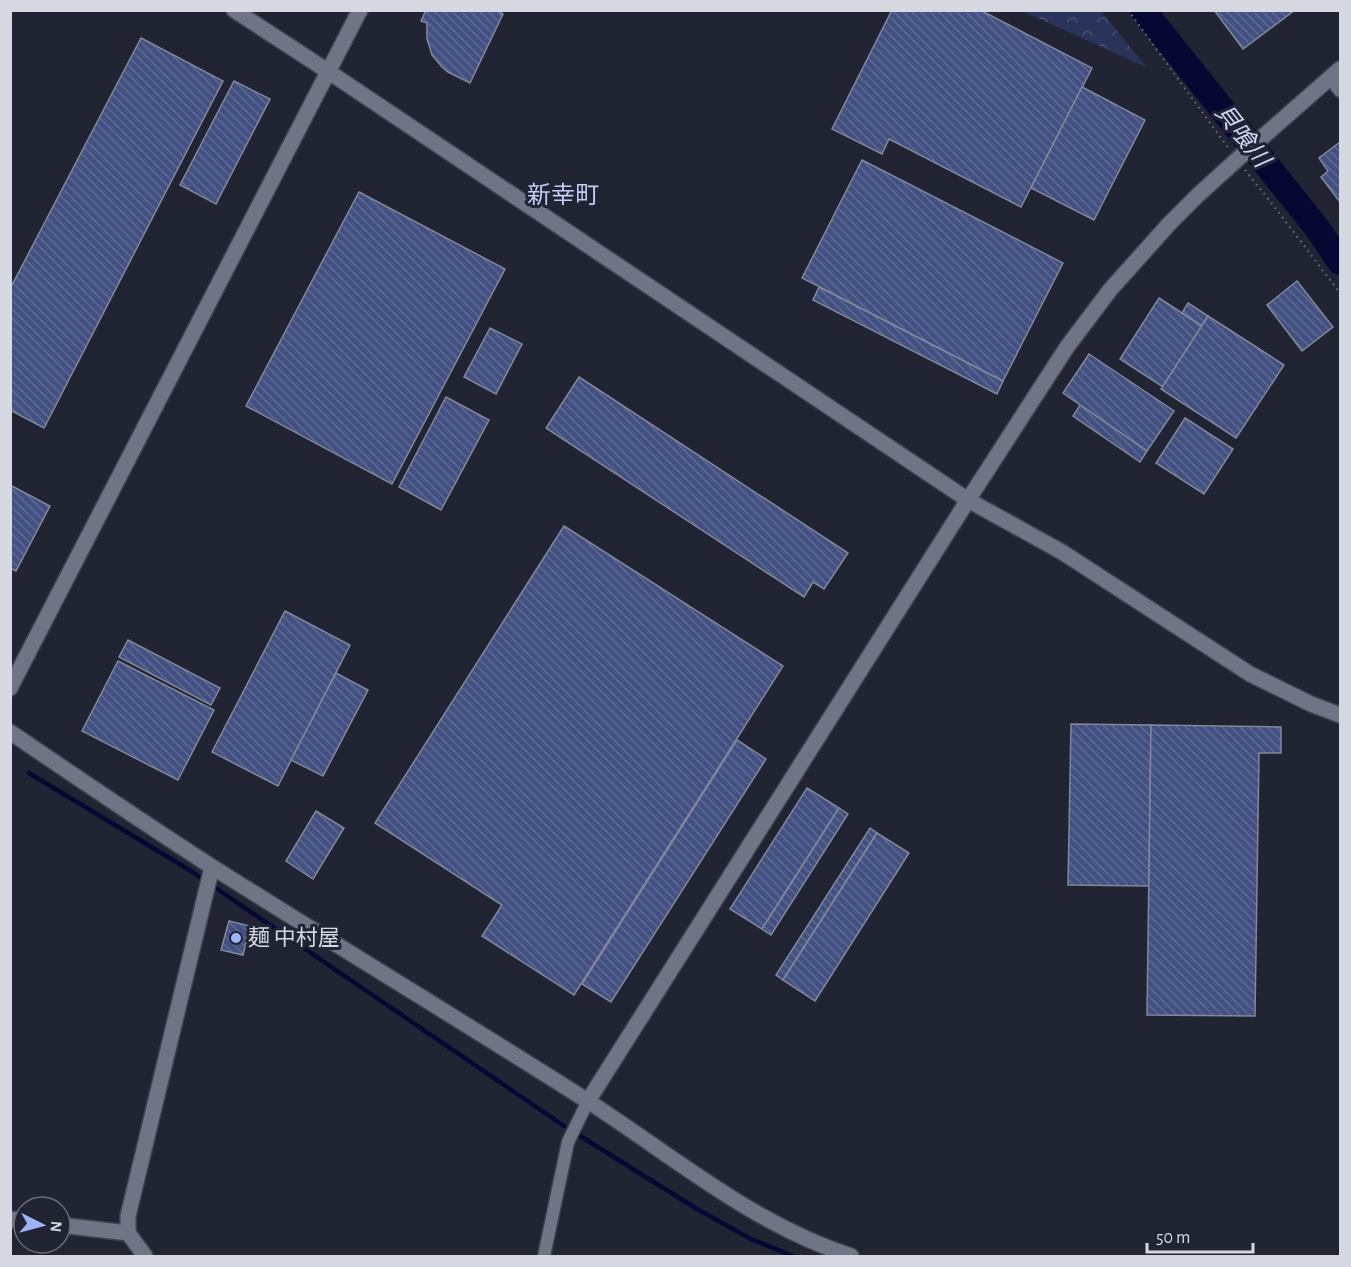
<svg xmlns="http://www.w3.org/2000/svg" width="1351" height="1267" font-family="'Alegreya Sans','Noto Sans JP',sans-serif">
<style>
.forest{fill:url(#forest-crowns)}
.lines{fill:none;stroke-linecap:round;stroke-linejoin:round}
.stream{stroke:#060833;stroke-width:4.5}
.river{stroke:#060833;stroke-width:26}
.building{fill:url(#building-back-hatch);stroke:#828899;stroke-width:1.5}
.minor-casing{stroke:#3f434e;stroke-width:15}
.tertiary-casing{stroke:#3f434e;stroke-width:18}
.path{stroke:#70737f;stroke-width:2;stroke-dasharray:1.5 4.5;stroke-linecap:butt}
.minor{stroke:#707586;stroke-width:12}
.tertiary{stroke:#707586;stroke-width:15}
.poi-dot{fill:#9db4fd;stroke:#212533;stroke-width:2}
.labels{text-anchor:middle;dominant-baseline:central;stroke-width:6;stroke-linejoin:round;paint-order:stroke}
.poi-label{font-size:22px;fill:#d5d8e1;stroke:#212533;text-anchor:start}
.water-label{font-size:24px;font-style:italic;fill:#ccd6f6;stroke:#212533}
.neighbourhood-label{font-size:24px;fill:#bfcdf6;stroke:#212533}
</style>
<defs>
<pattern id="forest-crowns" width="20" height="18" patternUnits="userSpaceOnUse" patternTransform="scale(1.5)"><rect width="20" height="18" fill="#2a345b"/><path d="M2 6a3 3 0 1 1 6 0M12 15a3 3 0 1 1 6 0" fill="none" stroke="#485172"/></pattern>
<pattern id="building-back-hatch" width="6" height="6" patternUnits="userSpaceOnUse" patternTransform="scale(1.5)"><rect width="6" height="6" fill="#435182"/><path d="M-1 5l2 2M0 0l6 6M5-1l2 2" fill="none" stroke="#5d6993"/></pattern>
</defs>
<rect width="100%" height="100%" fill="#212533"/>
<path class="forest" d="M1022 11H1101L1146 67Z"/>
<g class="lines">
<g class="stream">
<path d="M29 773 191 871 564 1126"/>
<path d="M577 1134 697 1209 751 1239 793 1256"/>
</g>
<path class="river" d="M1143 10 1317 228 1340 262"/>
</g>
<g class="building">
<path d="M426 10H496L503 14 470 83 448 72 442 67 432 55 427 39V23L421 21Z"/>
<path d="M892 10H980L1092 68 1021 207 889 139 882 154 832 129Z"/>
<path d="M1214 10H1295L1243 49Z"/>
<path d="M141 38 223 81 44 428 10 410V289Z"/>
<path d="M234 81 270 99 216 204 180 185Z"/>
<path d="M1082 87 1145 120 1094 220 1031 188Z"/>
<path d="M1340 142V202L1321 177 1328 171 1319 158Z"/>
<path d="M862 160 1063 263 1003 381 802 278Z"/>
<path d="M359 192 505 269 392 484 246 406Z"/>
<path d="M1297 281 1333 327 1302 351 1267 305Z"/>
<path d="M819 287 1003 381 997 394 813 300Z"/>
<path d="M1159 298 1202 326 1163 387 1120 359Z"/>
<path d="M1188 303 1208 316 1202 326 1182 313Z"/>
<path d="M1208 316 1284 365 1236 438 1161 389Z"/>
<path d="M490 328 522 344 496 394 464 377Z"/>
<path d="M1089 354 1174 411 1147 451 1063 393Z"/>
<path d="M579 377 848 553 824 589 813 582 804 597 546 428Z"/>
<path d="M446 397 489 420 441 510 399 487Z"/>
<path d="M1080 405 1147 451 1140 462 1073 416Z"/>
<path d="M1185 418 1233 449 1204 494 1156 463Z"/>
<path d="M10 485 50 506 16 571 10 568Z"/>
<path d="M564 526 783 666 574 995 482 936 502 905 375 823Z"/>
<path d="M285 611 350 645 278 786 212 752Z"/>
<path d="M128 640 220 688 211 705 119 657Z"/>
<path d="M118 661 214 710 178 780 82 731Z"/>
<path d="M336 673 368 690 323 776 291 760Z"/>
<path d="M1071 724 1151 725 1149 886 1068 885Z"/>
<path d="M1151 725 1281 727V753H1259L1255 1016 1147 1015Z"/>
<path d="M737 740 766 759 611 1002 582 984Z"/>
<path d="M807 788 839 808 762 929 730 909Z"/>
<path d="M839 808 848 814 771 935 762 929Z"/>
<path d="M316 811 344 828 313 879 286 861Z"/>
<path d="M870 828 877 833 783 980 776 975Z"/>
<path d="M877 833 909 853 815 1001 783 980Z"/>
<path d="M229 921 250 926 243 955 221 950Z"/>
</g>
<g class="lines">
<defs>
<g id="minor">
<path d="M1330 78 1340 91"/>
<path d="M544 1256 568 1142 588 1101"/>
</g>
<g id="tertiary">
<path d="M234 10 329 72 968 500 1062 552 1250 674 1311 704 1340 715"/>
<path d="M10 688 360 10"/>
<path d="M10 732C78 778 145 824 214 868 337 946 462 1021 586 1100 672 1155 752 1224 851 1256"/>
<path d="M588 1101 968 500 1067 347 1110 290 1169 224 1198 195 1241 156 1340 69"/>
<path d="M10 1219 24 1221"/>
<path d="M60 1225 128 1233"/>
<path d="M145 1256 128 1233V1216L212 867"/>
</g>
</defs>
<use href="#minor" class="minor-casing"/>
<use href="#tertiary" class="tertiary-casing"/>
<g class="path">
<path d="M1128 10 1229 149"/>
<path d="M1245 170 1273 205 1340 293"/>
</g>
<use href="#minor" class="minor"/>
<use href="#tertiary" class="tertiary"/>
</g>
<circle class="poi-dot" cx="236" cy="938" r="6"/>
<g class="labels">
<g class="poi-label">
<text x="248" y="938">麺 中村屋</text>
</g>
<g class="water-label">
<text transform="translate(1242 136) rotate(52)">貝喰川</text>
</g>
<g class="neighbourhood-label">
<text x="563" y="196">新幸町</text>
</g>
</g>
<rect width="1351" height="1267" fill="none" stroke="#d5d8e1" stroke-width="24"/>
<g transform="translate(42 1225) rotate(96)"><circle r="28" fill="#212533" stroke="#696d79" stroke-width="1.5"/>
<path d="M0-4.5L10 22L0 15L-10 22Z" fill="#9db4fd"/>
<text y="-9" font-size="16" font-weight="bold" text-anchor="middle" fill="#d5d8e1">N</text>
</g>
<path d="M1147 1243v9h106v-9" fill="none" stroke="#d5d8e1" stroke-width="3"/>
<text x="1156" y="1243" font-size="18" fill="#d5d8e1" stroke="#212533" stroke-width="4.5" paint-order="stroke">50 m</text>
</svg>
